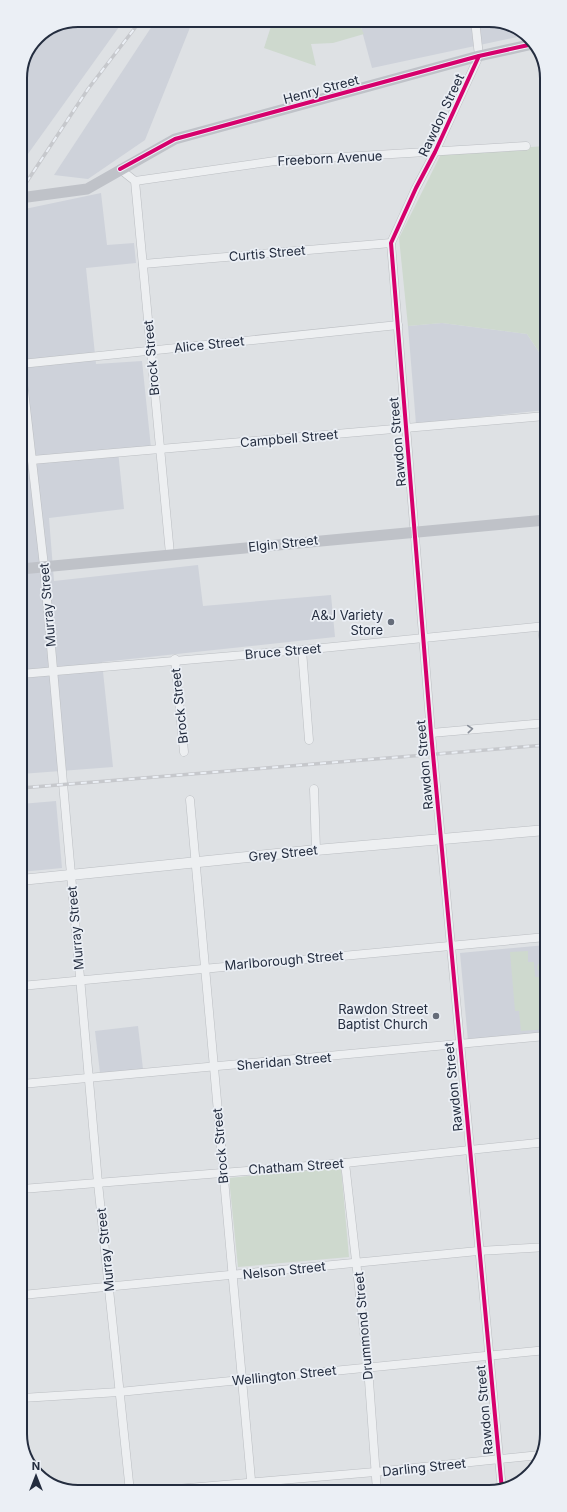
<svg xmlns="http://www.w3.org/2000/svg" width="567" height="1512" font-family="Inter,sans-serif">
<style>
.built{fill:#ced2da}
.green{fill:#ced9ce}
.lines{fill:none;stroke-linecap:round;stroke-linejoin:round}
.minor-casing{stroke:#bbbec2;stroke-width:9}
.tertiary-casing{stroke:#bbbec2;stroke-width:11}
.minor{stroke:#edeff1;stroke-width:8}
.tertiary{stroke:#edeff1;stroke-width:10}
.secondary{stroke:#bfc2c8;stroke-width:11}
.rail-casing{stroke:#c6c8cc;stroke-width:3.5}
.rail{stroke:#ebeff5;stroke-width:2;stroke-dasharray:6;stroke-linecap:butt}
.cycleway-casing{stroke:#ebeff5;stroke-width:6}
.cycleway{stroke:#d6006c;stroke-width:4}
.oneway{stroke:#888e98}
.poi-dot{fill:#656c79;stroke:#ebeff5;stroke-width:1.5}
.labels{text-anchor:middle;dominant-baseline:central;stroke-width:3.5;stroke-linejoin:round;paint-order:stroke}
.street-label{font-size:13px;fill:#242d3f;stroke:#ebeff5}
.poi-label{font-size:13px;fill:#242d3f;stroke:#ebeff5;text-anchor:end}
.rim{fill:none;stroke:#242d3f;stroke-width:2}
</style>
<rect width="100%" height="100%" fill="#dee1e4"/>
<g class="built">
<path d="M78 20H124L20 165V75L37 37Z"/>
<path d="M156 20H193L145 140 88 179 54 175Z"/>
<path d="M359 20H493L527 35 372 68Z"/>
<path d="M101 193 107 245 134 243 136 263 86 268 96 364 142 361 151 448 118 451 124 509 49 518 54 581 198 565 203 606 331 595 335 637 102 662 113 767 21 774 20 210Z"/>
<path d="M442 323 527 334 545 361V410L416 424 408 326Z"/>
<path d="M56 801 62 868 21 872V804Z"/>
<path d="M546 945V1033L468 1041 460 953Z"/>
<path d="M138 1026 143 1069 100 1073 95 1031Z"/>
</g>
<g class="green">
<path d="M273 20H357L364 34 333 43 311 44 316 66 264 48Z"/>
<path d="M545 146V361L527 334 442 323 408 326 399 238 441 154Z"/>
<path d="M528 951V962H534L535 977H544L546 1029 521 1031 519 1011H515L510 952Z"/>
<path d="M546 958V973L544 975 537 969C537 963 542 961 546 958Z"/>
<path d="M341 1167 349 1257 238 1267 229 1178Z"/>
</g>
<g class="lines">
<defs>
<g id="minor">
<path d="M475 20 479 56 435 152 416 188 391 243 431 733 502 1490"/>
<path d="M120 169 135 181 170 554"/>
<path d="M135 181 275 161 526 146"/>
<path d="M143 264 391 243"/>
<path d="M21 364 44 566 98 1183 130 1492"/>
<path d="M21 364 398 325"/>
<path d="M32 460 545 416"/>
<path d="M542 626 546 664"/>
<path d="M302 650 309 740"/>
<path d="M175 659 184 752"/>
<path d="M21 674 302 650 546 626"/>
<path d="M431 733 546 723"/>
<path d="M314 789 316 850"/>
<path d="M190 800 252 1491"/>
<path d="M21 986 546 937"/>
<path d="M22 1084 546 1036"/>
<path d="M345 1163 368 1367 377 1491"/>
<path d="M22 1189 345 1163 547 1142"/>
<path d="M22 1295 478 1251 547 1247"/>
<path d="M22 1398 119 1392 547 1350"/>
<path d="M141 1492 375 1472 540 1455"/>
</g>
<path id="tertiary" d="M21 880 316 850 546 830"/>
</defs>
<use href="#minor" class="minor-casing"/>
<use href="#tertiary" class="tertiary-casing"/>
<use href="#minor" class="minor"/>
<use href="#tertiary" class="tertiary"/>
<g class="secondary">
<path d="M20 198 87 189 175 139 479 56 533 44"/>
<path d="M21 569 546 520"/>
</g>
<defs>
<g id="rail">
<path d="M20 192 88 89 141 20"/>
<path d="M21 788 546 745"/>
</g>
</defs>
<use href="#rail" class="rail-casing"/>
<use href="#rail" class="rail"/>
<defs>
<g id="cycleway">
<path d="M479 56 435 152 416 188 391 243 431 733 502 1490"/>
<path d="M120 169 175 139 479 56 533 44"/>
</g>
</defs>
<use href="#cycleway" class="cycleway-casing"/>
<use href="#cycleway" class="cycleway"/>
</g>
<defs><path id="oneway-chevron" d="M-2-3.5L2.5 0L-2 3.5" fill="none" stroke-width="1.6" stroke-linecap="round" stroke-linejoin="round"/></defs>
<use class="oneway" href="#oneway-chevron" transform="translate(470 729) rotate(-5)"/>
<g class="poi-dot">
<circle cx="391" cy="622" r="4"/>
<circle cx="436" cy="1016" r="4"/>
</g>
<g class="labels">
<g class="street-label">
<text transform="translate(321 89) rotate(-15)">Henry Street</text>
<text transform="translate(441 115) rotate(-65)">Rawdon Street</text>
<text transform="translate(330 158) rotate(-3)">Freeborn Avenue</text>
<text transform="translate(267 253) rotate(-5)">Curtis Street</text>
<text transform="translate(209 344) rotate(-6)">Alice Street</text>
<text transform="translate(151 358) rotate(-95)">Brock Street</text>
<text transform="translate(289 438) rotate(-5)">Campbell Street</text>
<text transform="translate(397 442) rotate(-95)">Rawdon Street</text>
<text transform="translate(283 543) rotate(-6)">Elgin Street</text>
<text transform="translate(47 605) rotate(-95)">Murray Street</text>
<text transform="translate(283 651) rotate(-5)">Bruce Street</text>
<text transform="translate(179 706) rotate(-96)">Brock Street</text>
<text transform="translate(424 765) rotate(-95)">Rawdon Street</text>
<text transform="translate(283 853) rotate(-6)">Grey Street</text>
<text transform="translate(75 928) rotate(-95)">Murray Street</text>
<text transform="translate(284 960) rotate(-5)">Marlborough Street</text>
<text transform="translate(284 1061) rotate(-5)">Sheridan Street</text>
<text transform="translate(453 1087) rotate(-96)">Rawdon Street</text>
<text transform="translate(220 1146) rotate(-95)">Brock Street</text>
<text transform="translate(296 1166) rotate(-4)">Chatham Street</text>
<text transform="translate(105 1250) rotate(-96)">Murray Street</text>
<text transform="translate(284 1270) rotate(-6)">Nelson Street</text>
<text transform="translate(363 1326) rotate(-95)">Drummond Street</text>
<text transform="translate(284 1375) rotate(-6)">Wellington Street</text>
<text transform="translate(484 1410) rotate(-95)">Rawdon Street</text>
<text transform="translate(424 1467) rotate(-6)">Darling Street</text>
</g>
<g class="poi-label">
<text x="383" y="615">A&amp;J Variety<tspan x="383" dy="15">Store</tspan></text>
<text x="428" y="1009">Rawdon Street<tspan x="428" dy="15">Baptist Church</tspan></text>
</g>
</g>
<path d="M0 0H567V1512H0ZM78 27H489A51 51 0 0 1 540 78V1434A51 51 0 0 1 489 1485H78A51 51 0 0 1 27 1434V78A51 51 0 0 1 78 27Z" fill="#ebeff5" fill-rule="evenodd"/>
<path class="rim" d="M78 27H489A51 51 0 0 1 540 78V1434A51 51 0 0 1 489 1485H78A51 51 0 0 1 27 1434V78A51 51 0 0 1 78 27Z"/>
<g transform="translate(36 1476)" stroke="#ebeff5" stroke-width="3" paint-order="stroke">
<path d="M0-3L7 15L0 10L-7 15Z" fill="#242d3f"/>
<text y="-6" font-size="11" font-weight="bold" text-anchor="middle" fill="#242d3f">N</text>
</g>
</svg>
